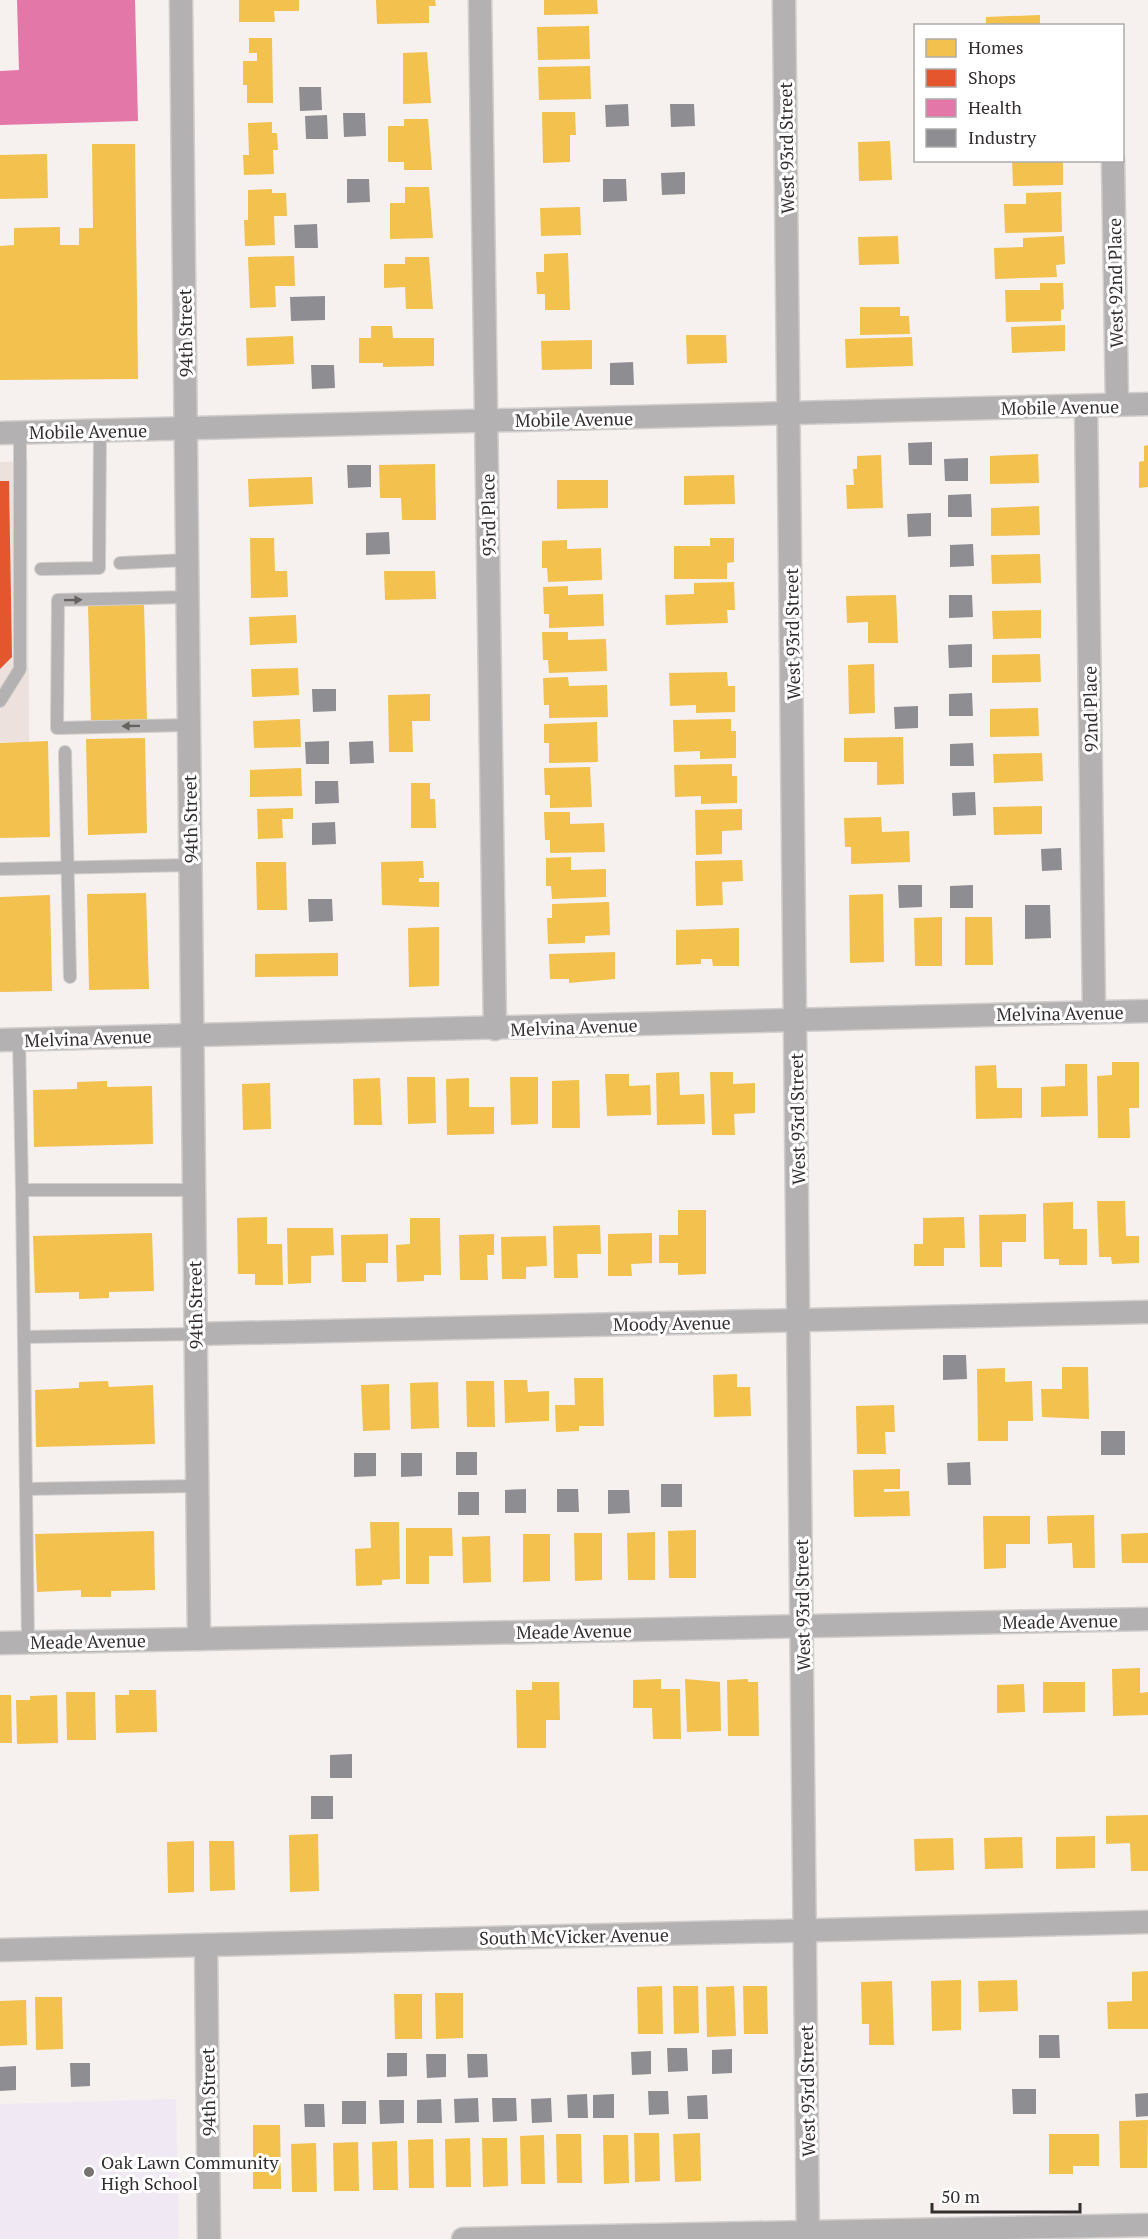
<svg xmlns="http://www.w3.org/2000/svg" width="1148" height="2239" font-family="'PT Serif',serif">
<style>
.built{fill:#ece1dc}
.education{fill:#f0e9f4}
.homes{fill:#f2c14e}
.shops{fill:#e4572e}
.health{fill:#e377a8}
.industry{fill:#8d8d92}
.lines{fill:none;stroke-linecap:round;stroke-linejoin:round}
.lane-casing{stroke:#d2cecd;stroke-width:14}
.street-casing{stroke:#d2cecd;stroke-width:25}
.lane{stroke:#b3b1b1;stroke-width:12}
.street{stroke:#b3b1b1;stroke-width:22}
.oneway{fill:#666362}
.poi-dot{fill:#777372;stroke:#fff;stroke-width:2}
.labels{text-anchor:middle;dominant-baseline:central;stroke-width:6;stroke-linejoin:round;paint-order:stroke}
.street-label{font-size:18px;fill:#332f2e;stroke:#fff}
.poi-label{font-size:18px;fill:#332f2e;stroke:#fff;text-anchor:start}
</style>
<rect width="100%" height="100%" fill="#f6f0ef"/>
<path class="built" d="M28 461 29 743 0 742V462Z"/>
<path class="education" d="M176 2099 179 2239H0V2104Z"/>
<g class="homes">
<path d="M239 0H299V11H274L275 22H239Z"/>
<path d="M376 0H435L436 6H429V23L377 24Z"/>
<path d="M544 0H597L598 14 544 15Z"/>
<path d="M1040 15V26H986V17Z"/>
<path d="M589 26 590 59 538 60 537 27Z"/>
<path d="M249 38H272L273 103H247V85H243V61H257V53H249Z"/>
<path d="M427 52 431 103 403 104V53Z"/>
<path d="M590 66 591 99 539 100 538 67Z"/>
<path d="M542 112H575L576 135H570V162L543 163Z"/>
<path d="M404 119H428L432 170H404V162H388V126H404Z"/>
<path d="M272 122V133H277L278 150H273L274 174 244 175 243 155H249L248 123Z"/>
<path d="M890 141 892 180 859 181 858 142Z"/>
<path d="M92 144H135L138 379 0 380V246L14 245V228L60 227V245H79V228H93Z"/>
<path d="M47 154 48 198 0 199V155Z"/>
<path d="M1012 160H1063V185L1013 186Z"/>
<path d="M405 187H429L433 238 390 239V203H405Z"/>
<path d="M272 189V193H286L287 216H274L275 245 245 246 244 220H248V190Z"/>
<path d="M1061 192 1062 232 1005 233 1004 204H1026V193Z"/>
<path d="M580 207 581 235 541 236 540 208Z"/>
<path d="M898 236 899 264 859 265 858 237Z"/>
<path d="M1064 236 1065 264 1056 265 1057 277 995 279 994 248 1023 247V238Z"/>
<path d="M568 253 570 310H545V294H537L536 272H544V254Z"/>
<path d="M294 256 295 286H275L276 307 250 308 248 257Z"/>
<path d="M405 257H429L433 309H406L405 287 384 288V264H405Z"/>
<path d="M1040 283H1063L1064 309 1061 310V321L1006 322 1005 290H1040Z"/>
<path d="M860 307H900V316H909L910 334 860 335Z"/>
<path d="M1065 325V351L1012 353 1011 327Z"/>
<path d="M371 326H392L393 338H434V366L383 367V363H359V338H371Z"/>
<path d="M686 335H726L727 363 687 364Z"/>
<path d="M293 336 294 364 247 366 246 338Z"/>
<path d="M912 337 913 366 846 368 845 339Z"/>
<path d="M592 340V369L542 370 541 341Z"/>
<path d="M1148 445V487L1139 488V462L1144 461V446Z"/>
<path d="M1038 454 1039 483 990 484V456Z"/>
<path d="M881 455 883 508 847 509 846 485H854L853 469H857V456Z"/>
<path d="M435 464 436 520H402L401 498H380L379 465Z"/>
<path d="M734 475 735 504 684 505V476Z"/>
<path d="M312 477 313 504 249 507 248 479Z"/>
<path d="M557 480H608V508L557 509Z"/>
<path d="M1039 506 1040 535 991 536V508Z"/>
<path d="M250 538H274L275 571H287L288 597 251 598Z"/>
<path d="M710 538H734V562L727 563V579H674V546H710Z"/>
<path d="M567 540V549L601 548 602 580 548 582 547 568H542V541Z"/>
<path d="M1040 554 1041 583 992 584 991 555Z"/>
<path d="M384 571H435L436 599 385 600Z"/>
<path d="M734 582 735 610H727L728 623 666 625 665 595 694 594V583Z"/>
<path d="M568 586V595L603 594 604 626 549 628V614H544L543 587Z"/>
<path d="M896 595 898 643H868V622L847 623 846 596Z"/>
<path d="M144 603 147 722 91 724 88 604Z"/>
<path d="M1041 610V638L993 639 992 611Z"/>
<path d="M296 615 297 643 250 645 249 617Z"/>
<path d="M542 632H568V640L606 639 607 671 549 673 548 660H543Z"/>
<path d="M1040 654 1041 682 992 683V655Z"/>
<path d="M874 664 875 713 849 714 848 665Z"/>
<path d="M298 668 299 695 252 697 251 669Z"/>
<path d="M727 672 728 686H735V712L696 713V705L670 706 669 673Z"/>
<path d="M568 677 569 686 607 685 608 717 549 718V705H544L543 678Z"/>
<path d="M430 694V721H412L413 752H389L388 695Z"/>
<path d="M1038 708 1039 736 990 737V709Z"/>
<path d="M300 719 301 747 254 748 253 721Z"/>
<path d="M731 719V731H736V758L700 759V751L674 752 673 720Z"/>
<path d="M597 722 598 762 549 763V743H544V724Z"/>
<path d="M903 737 904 784 877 785V762H844V738Z"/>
<path d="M145 738 147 833 88 835 86 739Z"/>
<path d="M48 741 50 837 0 838V743Z"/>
<path d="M1042 753 1043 781 994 783 993 754Z"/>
<path d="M732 764V776H737V803L701 804V796L675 797 674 765Z"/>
<path d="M590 767 592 807 550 808V795H545L544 768Z"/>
<path d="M301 768 302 796 250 797V770Z"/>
<path d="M411 783H430V799H435L436 828H411Z"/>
<path d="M1042 806V834L994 835 993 807Z"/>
<path d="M293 808V819H282L283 838 258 839 257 809Z"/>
<path d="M742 809V830L722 831V854L696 855 695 810Z"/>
<path d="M544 812H570V824L604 823 605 852 550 853V840H545Z"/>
<path d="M881 817 882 832 909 831 910 862 851 864V847H845L844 818Z"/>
<path d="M571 857V870L606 869V897L552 899 551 886H546V858Z"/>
<path d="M742 860 743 881 722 882 723 905 696 906 695 861Z"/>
<path d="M423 861 424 878H419V882H439V907L382 905 381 862Z"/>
<path d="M256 862H286L287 910H257Z"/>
<path d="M146 893 149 989 89 990 87 894Z"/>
<path d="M883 894 884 962 850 963 849 895Z"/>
<path d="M50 895 52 991 0 992V897Z"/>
<path d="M609 902 610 935 585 936V943L548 944 547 918H552V904Z"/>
<path d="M942 917V966H915L914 918Z"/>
<path d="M965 917H992L993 965H965Z"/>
<path d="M439 927V986L409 987 408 928Z"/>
<path d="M739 928V966H713L712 959H701V964L676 965V930Z"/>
<path d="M615 952V979L569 983V979H550L549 954Z"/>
<path d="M338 953V976L255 977V954Z"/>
<path d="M1112 1062H1139V1108H1129L1130 1138H1098L1097 1076 1112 1075Z"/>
<path d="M1065 1064H1087L1088 1116 1041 1117V1087L1065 1086Z"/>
<path d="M996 1065 997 1088H1022V1118L976 1119 975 1066Z"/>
<path d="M679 1072 680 1095 704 1094 705 1124 657 1125 656 1073Z"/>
<path d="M710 1072H733V1084L755 1083V1113L734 1114 735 1135H712Z"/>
<path d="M605 1074H629V1086L650 1085 651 1115 607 1116Z"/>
<path d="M407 1077H435L436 1123 408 1124Z"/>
<path d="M510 1077H538V1124L511 1125Z"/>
<path d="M380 1078 382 1125H354L353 1079Z"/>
<path d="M469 1078V1107H494V1134L447 1135 446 1079Z"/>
<path d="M579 1080 580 1128H552V1081Z"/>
<path d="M107 1081V1087L152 1086 153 1144 34 1147 33 1090 77 1089V1082Z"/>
<path d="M270 1083 271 1129 243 1130 242 1084Z"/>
<path d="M1097 1201H1125L1126 1236H1139V1263L1112 1264 1111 1257H1099Z"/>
<path d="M1073 1202V1229H1087V1265H1059V1259H1044L1043 1203Z"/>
<path d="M678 1210H706V1274L678 1275V1263H659V1235H678Z"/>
<path d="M1026 1214V1242H1002V1267H980L979 1215Z"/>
<path d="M267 1217V1244H282L283 1285H255V1274H238L237 1218Z"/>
<path d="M964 1217 965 1248H944V1266H914V1244H923V1218Z"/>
<path d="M410 1218H440L441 1275H424V1281L397 1282 396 1245 410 1244Z"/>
<path d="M600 1225 601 1254H577L578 1278H554L553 1226Z"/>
<path d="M287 1228H333L334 1255 311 1256V1283L288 1284Z"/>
<path d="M152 1233 154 1291 109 1292V1298L79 1299V1292L35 1293 33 1236Z"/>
<path d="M652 1233V1263L631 1264 632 1276H608V1234Z"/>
<path d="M388 1234V1263H366V1282H342L341 1235Z"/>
<path d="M494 1234V1255H487L488 1280H460L459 1235Z"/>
<path d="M546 1236 547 1266 526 1267V1279H502L501 1237Z"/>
<path d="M1062 1367H1088L1089 1419 1042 1417 1041 1389H1062Z"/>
<path d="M1005 1368V1382L1032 1381 1033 1421H1008V1441H978L977 1369Z"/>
<path d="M737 1374V1387H750L751 1416 714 1417 713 1375Z"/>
<path d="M574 1378H603L604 1426H579V1431L556 1432 555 1405H575Z"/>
<path d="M504 1380H527L528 1392 549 1391V1421L505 1423Z"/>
<path d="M108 1381 109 1387 153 1385 155 1444 36 1447 35 1390 79 1388V1382Z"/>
<path d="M466 1381H494L495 1427H467Z"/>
<path d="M438 1382 439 1428 411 1429 410 1383Z"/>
<path d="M389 1384 390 1430 363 1431 361 1385Z"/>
<path d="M894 1405 895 1432H885L886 1454H857L856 1406Z"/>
<path d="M900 1469V1489H884V1492L909 1491 910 1516 854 1517 853 1470Z"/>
<path d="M1094 1515 1095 1568H1073L1072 1543 1048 1544 1047 1516Z"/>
<path d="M983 1516H1030V1544H1006V1568L984 1569Z"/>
<path d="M370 1522H399L400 1579 382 1580V1585L356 1586 355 1549 371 1548Z"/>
<path d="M406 1528H452L453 1556H429V1584H406Z"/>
<path d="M696 1530V1578H669L668 1531Z"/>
<path d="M154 1531 155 1590 111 1591V1597H81V1590L37 1592 35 1534Z"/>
<path d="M655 1532V1580H628L627 1533Z"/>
<path d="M574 1533H602V1580L575 1581Z"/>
<path d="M1148 1533V1563H1122L1121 1534Z"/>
<path d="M523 1534H550V1581L523 1582Z"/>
<path d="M490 1536 491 1582 463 1583 462 1537Z"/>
<path d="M1140 1668V1693L1148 1692V1715L1113 1716 1112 1669Z"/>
<path d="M661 1679V1689H680L681 1739H653L652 1708H633V1680Z"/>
<path d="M685 1679 720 1682 721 1731 687 1732Z"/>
<path d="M748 1679V1682H758L759 1736H728L727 1680Z"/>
<path d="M532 1682H559L560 1720H546V1748H517L516 1690H532Z"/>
<path d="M1043 1682H1085V1712L1043 1713Z"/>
<path d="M1024 1684 1025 1712 997 1713V1685Z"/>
<path d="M129 1690H156L157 1732 116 1733 115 1695H129Z"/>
<path d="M66 1692H95L96 1740H67Z"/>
<path d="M0 1695H11L12 1743H0Z"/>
<path d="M57 1695 58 1743 17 1744 16 1700H30V1696Z"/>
<path d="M1148 1815V1871H1131L1130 1843 1106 1844V1816Z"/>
<path d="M318 1834 319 1891 290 1892 289 1835Z"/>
<path d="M1095 1836V1868L1056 1869V1837Z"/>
<path d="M1022 1837 1023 1868 985 1869 984 1838Z"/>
<path d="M953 1838 954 1870 915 1871 914 1839Z"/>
<path d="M194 1841V1892L168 1893 167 1842Z"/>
<path d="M209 1841H234L235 1890 210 1891Z"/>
<path d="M1148 1971V2029H1108L1107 2002 1132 2001V1972Z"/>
<path d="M961 1980V2030L932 2031 931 1981Z"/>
<path d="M1017 1980 1018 2011 979 2012 978 1981Z"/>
<path d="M892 1981 894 2045H869V2024H862L861 1982Z"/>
<path d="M662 1986 663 2034H638L637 1987Z"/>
<path d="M673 1986H698L699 2033 674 2034Z"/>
<path d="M734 1986 736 2036 707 2037 706 1987Z"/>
<path d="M743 1986H767L768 2034H744Z"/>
<path d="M435 1993H463V2038L436 2039Z"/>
<path d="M394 1994H422V2039H395Z"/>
<path d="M35 1997H62L63 2049 36 2050Z"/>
<path d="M26 2000 27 2045 0 2046V2001Z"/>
<path d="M1148 2120 1147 2168H1120L1119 2121Z"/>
<path d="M253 2125H280L281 2189H253Z"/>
<path d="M634 2133H659L660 2181 635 2182Z"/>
<path d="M700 2133 701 2181 675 2182 673 2134Z"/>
<path d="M556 2134H581L582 2183H557Z"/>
<path d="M1049 2134H1099V2166H1073V2174H1049Z"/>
<path d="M544 2135 545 2184H521L520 2136Z"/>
<path d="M603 2135H628L629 2183 604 2184Z"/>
<path d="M470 2138 471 2187H446L445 2139Z"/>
<path d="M482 2138H507L508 2186 483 2187Z"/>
<path d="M433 2139 434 2188H409L408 2140Z"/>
<path d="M397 2141 398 2190H373L372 2142Z"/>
<path d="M358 2142 359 2191H334L333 2143Z"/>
<path d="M316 2143 317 2192H292L291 2144Z"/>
</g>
<path class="shops" d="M0 481H9L12 657 0 669Z"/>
<path class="health" d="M17 0H135L138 121 0 125V71L19 70Z"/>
<g class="industry">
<path d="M299 87H321L322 110 300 111Z"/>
<path d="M628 104 629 126 606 127 605 105Z"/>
<path d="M670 104H694L695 126 671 127Z"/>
<path d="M343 113H365L366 136 344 137Z"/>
<path d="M327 115 328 139H306L305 116Z"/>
<path d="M685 172V194L662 195 661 173Z"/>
<path d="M347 179H369L370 202 347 203Z"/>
<path d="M603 179H626L627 201 603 202Z"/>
<path d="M317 224 318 248H295L294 225Z"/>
<path d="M325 296V320L291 321 290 297Z"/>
<path d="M633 362 634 385H610V363Z"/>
<path d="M311 365H334L335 388 312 389Z"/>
<path d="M932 442V465H909L908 443Z"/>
<path d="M968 458V481H945L944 459Z"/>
<path d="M347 465H371V487L348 488Z"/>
<path d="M971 494 972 517H948V495Z"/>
<path d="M931 513V536L908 537 907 514Z"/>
<path d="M389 532 390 554 366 555V533Z"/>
<path d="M973 544 974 566 950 567V545Z"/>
<path d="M949 595H972L973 617 949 618Z"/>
<path d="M972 644V667L949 668 948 645Z"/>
<path d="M312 689H336V711L313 712Z"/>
<path d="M972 693 973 716H949V694Z"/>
<path d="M918 706V728L895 729 894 707Z"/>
<path d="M329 741V764H306L305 742Z"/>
<path d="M373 741 374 763 350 764 349 742Z"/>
<path d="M973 743 974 766H950V744Z"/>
<path d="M315 781H338L339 803 315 804Z"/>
<path d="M975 792 976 815 953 816 952 793Z"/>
<path d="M335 822 336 844 312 845V823Z"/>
<path d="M1061 848 1062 870 1042 871 1041 849Z"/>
<path d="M898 885H922V907L899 908Z"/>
<path d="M973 885V908H950V886Z"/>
<path d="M308 899H332L333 921 309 922Z"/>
<path d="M1025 905H1050L1051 938 1025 939Z"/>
<path d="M943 1355H966L967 1379 943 1380Z"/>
<rect x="1101" y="1431" width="24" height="24"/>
<rect x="456" y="1452" width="21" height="23"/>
<path d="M354 1453H376V1476L354 1477Z"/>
<path d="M401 1453H422V1476L401 1477Z"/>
<path d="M970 1462 971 1485H948L947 1463Z"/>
<rect x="661" y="1484" width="21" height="23"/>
<path d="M526 1489V1513H505V1490Z"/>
<path d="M557 1489H578L579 1512H557Z"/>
<path d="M608 1490H629L630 1513 608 1514Z"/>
<rect x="458" y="1492" width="21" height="23"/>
<path d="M352 1754V1778H330V1755Z"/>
<rect x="311" y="1796" width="22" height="23"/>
<path d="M1039 2035H1059L1060 2058H1039Z"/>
<path d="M667 2048H687L688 2071 668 2072Z"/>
<path d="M732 2049V2073L712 2074V2050Z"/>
<path d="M651 2051V2074L632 2075 631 2052Z"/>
<path d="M387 2053H407V2076L387 2077Z"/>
<path d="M426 2054H446V2077L427 2078Z"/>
<path d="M467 2054H487L488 2077 468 2078Z"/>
<path d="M70 2063H90V2086L71 2087Z"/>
<path d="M16 2066V2090L0 2091V2067Z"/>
<path d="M1012 2089H1036V2114H1013Z"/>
<path d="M648 2091H668L669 2114 649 2115Z"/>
<path d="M1148 2093V2116L1136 2117 1135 2094Z"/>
<path d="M587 2094 588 2118H568L567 2095Z"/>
<path d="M614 2094V2118H593V2095Z"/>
<path d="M707 2095 708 2119H688L687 2096Z"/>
<path d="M478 2098 479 2122 455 2123 454 2099Z"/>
<path d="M492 2098H516L517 2121 493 2122Z"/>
<path d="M551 2098 552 2122 532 2123 531 2099Z"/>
<path d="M441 2099 442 2123H417V2100Z"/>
<path d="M379 2100H404V2123L380 2124Z"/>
<rect x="342" y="2101" width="24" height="23"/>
<path d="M304 2104H324L325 2127H305Z"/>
</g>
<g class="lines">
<defs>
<g id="lane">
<path d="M120 563 187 560"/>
<path d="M41 569 99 568 100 431"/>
<path d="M188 597 58 600 57 728 189 725"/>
<path d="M0 701 20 669V432"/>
<path d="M65 752 70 977"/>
<path d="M0 869 191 865"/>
<path d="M19 1040 22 1190H194"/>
<path d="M22 1190 28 1643"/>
<path d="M24 1337 196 1334"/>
<path d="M26 1489 197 1486"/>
</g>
<g id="street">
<path d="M181 0 199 1639"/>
<path d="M480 0 495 1029"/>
<path d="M784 0 808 2239"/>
<path d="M1113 160 1117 405"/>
<path d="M1086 406 1094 1012"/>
<path d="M0 433 1148 404"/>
<path d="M0 1040 1148 1011"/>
<path d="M196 1334 1148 1312"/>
<path d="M0 1643 1148 1619"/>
<path d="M206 1945 209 2239"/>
<path d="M0 1950 1148 1922"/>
<path d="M463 2239 1148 2225"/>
</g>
</defs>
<use href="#lane" class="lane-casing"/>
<use href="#street" class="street-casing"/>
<use href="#lane" class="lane"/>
<use href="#street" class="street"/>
</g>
<defs><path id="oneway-solid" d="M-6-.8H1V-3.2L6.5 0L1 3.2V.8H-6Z" transform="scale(1.5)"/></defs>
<g class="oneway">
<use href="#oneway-solid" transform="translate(73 600) rotate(-1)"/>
<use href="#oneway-solid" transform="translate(131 726) rotate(179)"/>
</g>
<circle class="poi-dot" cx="89" cy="2172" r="6"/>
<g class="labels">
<g class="street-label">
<text transform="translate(786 148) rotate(-91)">West 93rd Street</text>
<text transform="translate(1115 283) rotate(-91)">West 92nd Place</text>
<text transform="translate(185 333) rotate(-91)">94th Street</text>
<text transform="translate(1060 407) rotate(-1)">Mobile Avenue</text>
<text transform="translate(574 419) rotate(-1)">Mobile Avenue</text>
<text transform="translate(88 431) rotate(-1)">Mobile Avenue</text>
<text transform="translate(488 515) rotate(-91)">93rd Place</text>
<text transform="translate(792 634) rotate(-91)">West 93rd Street</text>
<text transform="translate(1090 709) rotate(-91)">92nd Place</text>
<text transform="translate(190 819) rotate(-91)">94th Street</text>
<text transform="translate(1060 1013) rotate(-1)">Melvina Avenue</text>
<text transform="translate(574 1027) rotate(-2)">Melvina Avenue</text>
<text transform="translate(88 1038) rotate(-2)">Melvina Avenue</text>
<text transform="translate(797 1119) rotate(-91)">West 93rd Street</text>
<text transform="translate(195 1305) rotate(-91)">94th Street</text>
<text transform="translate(672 1323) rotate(-1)">Moody Avenue</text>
<text transform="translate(802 1605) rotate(-91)">West 93rd Street</text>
<text transform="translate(1060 1621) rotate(-1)">Meade Avenue</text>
<text transform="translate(574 1631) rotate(-1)">Meade Avenue</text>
<text transform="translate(88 1641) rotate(-1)">Meade Avenue</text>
<text transform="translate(574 1936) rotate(-1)">South McVicker Avenue</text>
<text transform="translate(807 2091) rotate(-91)">West 93rd Street</text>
<text transform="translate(208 2092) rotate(-91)">94th Street</text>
</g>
<g class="poi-label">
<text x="101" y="2162">Oak Lawn Community<tspan x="101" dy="21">High School</tspan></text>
</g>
</g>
<rect x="914" y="24" width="210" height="138" fill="#ffffff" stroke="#adacab" stroke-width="1.5"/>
<rect x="926" y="39" width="30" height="18" fill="#f2c14e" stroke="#adacab" stroke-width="1.5"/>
<text x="968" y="54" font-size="18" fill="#332f2e">Homes</text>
<rect x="926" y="69" width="30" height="18" fill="#e4572e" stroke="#adacab" stroke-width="1.5"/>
<text x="968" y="84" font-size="18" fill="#332f2e">Shops</text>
<rect x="926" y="99" width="30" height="18" fill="#e377a8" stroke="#adacab" stroke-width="1.5"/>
<text x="968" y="114" font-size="18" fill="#332f2e">Health</text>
<rect x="926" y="129" width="30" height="18" fill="#8d8d92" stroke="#adacab" stroke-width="1.5"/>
<text x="968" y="144" font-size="18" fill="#332f2e">Industry</text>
<path d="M932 2203v9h148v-9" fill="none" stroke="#332f2e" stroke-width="3"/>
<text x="941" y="2203" font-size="18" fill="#332f2e" stroke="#ffffff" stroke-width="4.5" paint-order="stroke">50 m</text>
</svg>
